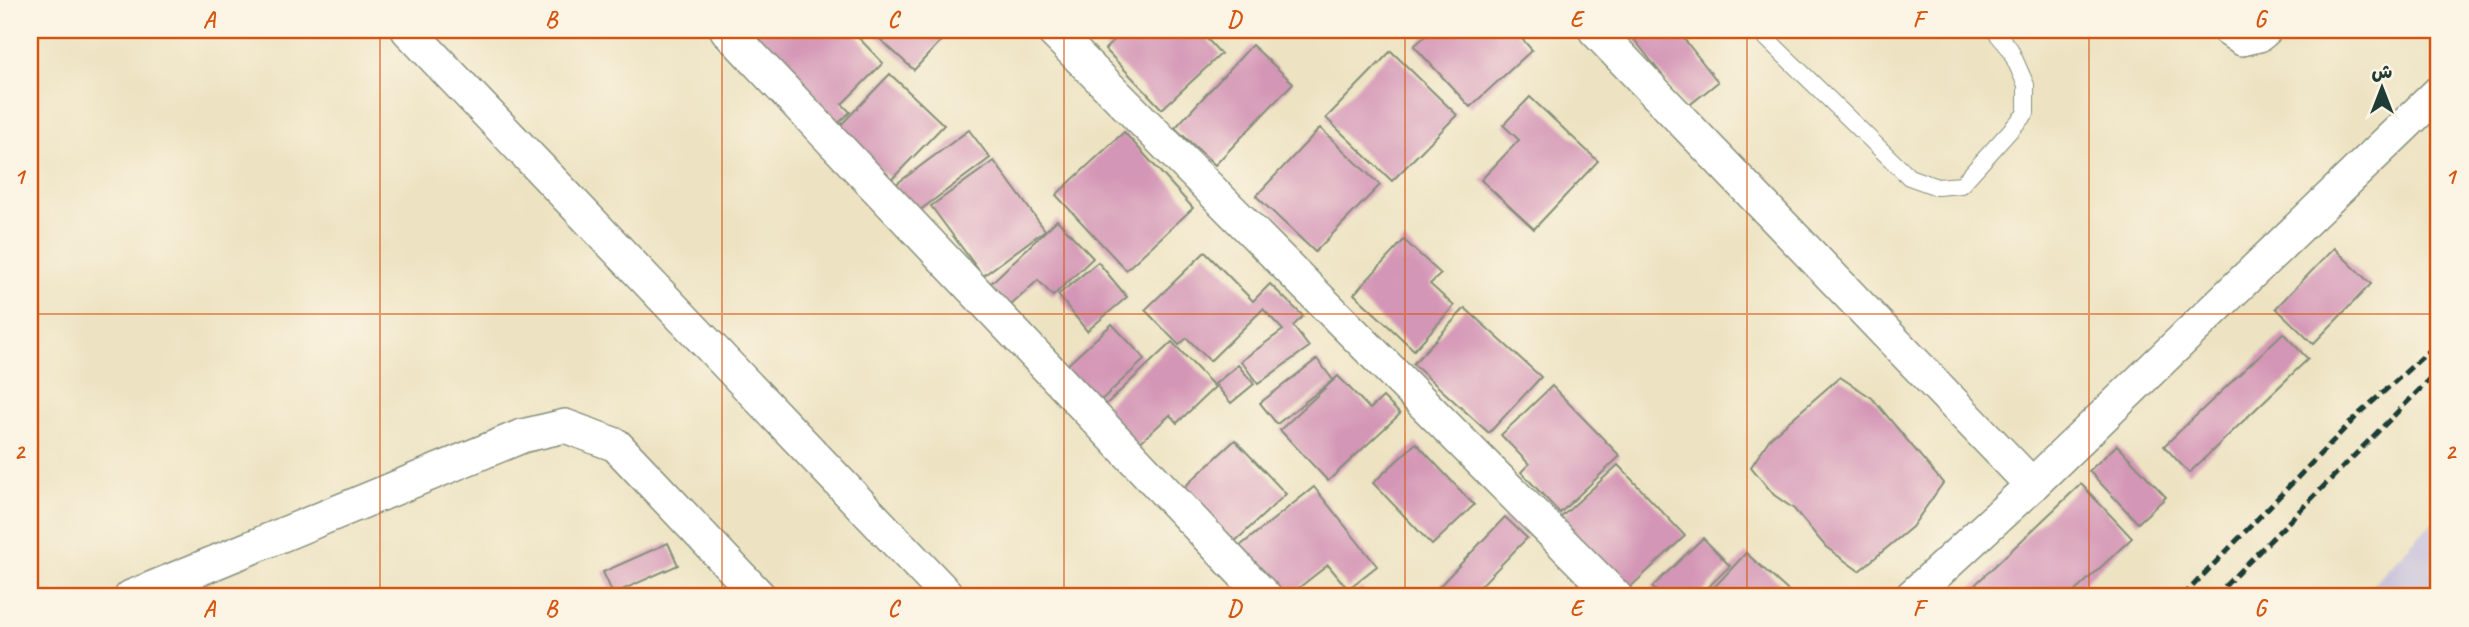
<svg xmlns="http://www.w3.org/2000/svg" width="2469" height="627" font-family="Caveat,'Playpen Sans Arabic',sans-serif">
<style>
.industrial{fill:#c6c0da}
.building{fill:#d496b6}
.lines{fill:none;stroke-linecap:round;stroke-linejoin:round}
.lane-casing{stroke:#86907b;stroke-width:18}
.street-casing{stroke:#86907b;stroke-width:36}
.lane{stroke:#fff;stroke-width:16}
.street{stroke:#fff;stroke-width:33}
.rail{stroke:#1f3d34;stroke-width:5;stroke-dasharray:10 5;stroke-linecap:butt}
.grid{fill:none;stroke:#d45610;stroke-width:2;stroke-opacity:0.55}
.neatline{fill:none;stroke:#d45610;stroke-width:2.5}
.grid-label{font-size:23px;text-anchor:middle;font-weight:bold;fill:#d45610}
</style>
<rect width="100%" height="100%" fill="#fcf5e5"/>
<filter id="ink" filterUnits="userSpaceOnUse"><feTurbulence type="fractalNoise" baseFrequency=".0143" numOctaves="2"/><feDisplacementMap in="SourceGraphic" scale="14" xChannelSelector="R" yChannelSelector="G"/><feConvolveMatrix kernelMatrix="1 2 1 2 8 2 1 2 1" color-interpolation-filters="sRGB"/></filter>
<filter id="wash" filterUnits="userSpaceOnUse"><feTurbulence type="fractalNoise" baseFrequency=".00686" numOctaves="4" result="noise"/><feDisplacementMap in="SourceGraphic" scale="28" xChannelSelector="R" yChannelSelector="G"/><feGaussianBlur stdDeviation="1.57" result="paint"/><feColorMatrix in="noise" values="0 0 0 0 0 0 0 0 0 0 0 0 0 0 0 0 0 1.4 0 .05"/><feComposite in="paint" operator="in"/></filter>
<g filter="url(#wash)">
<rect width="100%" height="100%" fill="#ede3c2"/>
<path class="industrial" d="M2439 514V597H2361Z"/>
<g id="blocks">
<g class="building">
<path d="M752 30H851L883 63 842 104 850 112 836 126 747 35Z"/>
<path d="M870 30H951L914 70Z"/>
<path d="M1125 30H1199L1221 54 1162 109 1105 49Z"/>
<path d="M1432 30H1514L1532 50 1470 107 1414 46Z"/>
<path d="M1646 30H1677L1718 82 1687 107 1634 39Z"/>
<path d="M1252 45 1293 83 1215 165 1175 128Z"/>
<path d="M1391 51 1457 115 1392 181 1326 118Z"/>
<path d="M890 74 944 125 891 180 837 129Z"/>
<path d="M1530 97 1598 161 1534 229 1481 180 1519 140 1503 125Z"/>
<path d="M1320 128 1380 185 1315 252 1256 196Z"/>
<path d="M969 130 990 158 912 216 891 188Z"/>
<path d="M1124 132 1193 208 1126 270 1056 195Z"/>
<path d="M994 161 1045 230 983 276 931 206Z"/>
<path d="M1057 220 1093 258 1053 296 1038 280 1009 307 988 286Z"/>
<path d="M1404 240 1441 274 1430 284 1454 306 1414 350 1354 294Z"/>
<path d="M2334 248 2371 284 2313 344 2276 308Z"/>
<path d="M1205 252 1253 301 1270 284 1303 316 1293 326 1309 347 1258 384 1241 361 1283 330 1263 309 1210 361 1187 338 1179 345 1145 310Z"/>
<path d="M1098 262 1127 297 1087 331 1058 295Z"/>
<path d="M1465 308 1541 377 1489 433 1413 364Z"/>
<path d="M1112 324 1145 359 1097 404 1063 369Z"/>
<path d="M2283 333 2308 359 2189 473 2164 446Z"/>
<path d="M1172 342 1215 387 1177 423 1170 415 1136 446 1101 409Z"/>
<path d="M1317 359 1333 380 1277 424 1260 403Z"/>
<path d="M1238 365 1254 384 1231 403 1215 384Z"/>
<path d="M1338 376 1370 409 1383 397 1400 414 1328 481 1280 430Z"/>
<path d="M1840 377 1872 398 1943 483 1912 527 1859 571 1826 547 1794 509 1774 495 1751 467 1771 437Z"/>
<path d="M1552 386 1620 456 1560 513 1521 472 1529 464 1501 435Z"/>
<path d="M1235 440 1286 494 1231 545 1180 491Z"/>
<path d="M1416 443 1474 505 1432 545 1373 483Z"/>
<path d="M2117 445 2166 497 2138 523 2089 471Z"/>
<path d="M1618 465 1685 536 1626 591 1559 519Z"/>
<path d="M2081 484 2132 538 2069 597H1962Z"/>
<path d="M1314 487 1377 566 1348 589 1328 565 1287 597H1281L1240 546Z"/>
<path d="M1505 517 1527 538 1470 597H1442L1435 591Z"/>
<path d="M1703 538 1730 566 1698 597H1662L1652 587Z"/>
<path d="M668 543 678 565 613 594 603 572Z"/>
<path d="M1746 553 1795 597H1705Z"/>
<path d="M1361 588 1370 597H1351Z"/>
</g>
</g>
</g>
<g filter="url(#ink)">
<use href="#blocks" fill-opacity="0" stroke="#86907b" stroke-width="2"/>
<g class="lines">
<defs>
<path id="lane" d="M1758 30 1909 177 1937 187 1961 185 2026 113V85L2010 49 1994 30"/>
<g id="street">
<path d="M408 30 949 597"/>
<path d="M727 30 1265 597"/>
<path d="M1052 30 1616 597"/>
<path d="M1595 30 2032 485"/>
<path d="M2229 30 2242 39 2259 35 2265 30"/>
<path d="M131 597 522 436 565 426 616 445 760 597"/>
<path d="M1911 597 2032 485 2439 92"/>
</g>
</defs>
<use href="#lane" class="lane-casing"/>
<use href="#street" class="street-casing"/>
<use href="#lane" class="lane"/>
<use href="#street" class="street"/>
<g class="rail">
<path d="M2182 597 2359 414 2439 342"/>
<path d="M2214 597 2439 370"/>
</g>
</g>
</g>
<path class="grid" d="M380 30V597M722 30V597M1064 30V597M1405 30V597M1747 30V597M2089 30V597M30 314H2439"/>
<rect width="2469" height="627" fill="none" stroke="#fcf5e5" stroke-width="77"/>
<g transform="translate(2382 88)" stroke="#fcf5e5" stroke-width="5" paint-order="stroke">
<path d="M0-5L12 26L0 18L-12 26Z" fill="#1f3d34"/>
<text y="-10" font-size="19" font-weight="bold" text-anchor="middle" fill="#1f3d34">ش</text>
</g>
<rect x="38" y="38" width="2392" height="550" class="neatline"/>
<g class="grid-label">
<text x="209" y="27">A</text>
<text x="551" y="27">B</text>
<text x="893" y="27">C</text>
<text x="1234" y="27">D</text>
<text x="1576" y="27">E</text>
<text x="1918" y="27">F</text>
<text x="2260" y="27">G</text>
<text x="19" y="184">1</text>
<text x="2450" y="184">1</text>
<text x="19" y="459">2</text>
<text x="2450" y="459">2</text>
<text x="209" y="616">A</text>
<text x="551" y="616">B</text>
<text x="893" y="616">C</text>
<text x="1234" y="616">D</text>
<text x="1576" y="616">E</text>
<text x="1918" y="616">F</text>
<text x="2260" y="616">G</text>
</g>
</svg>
